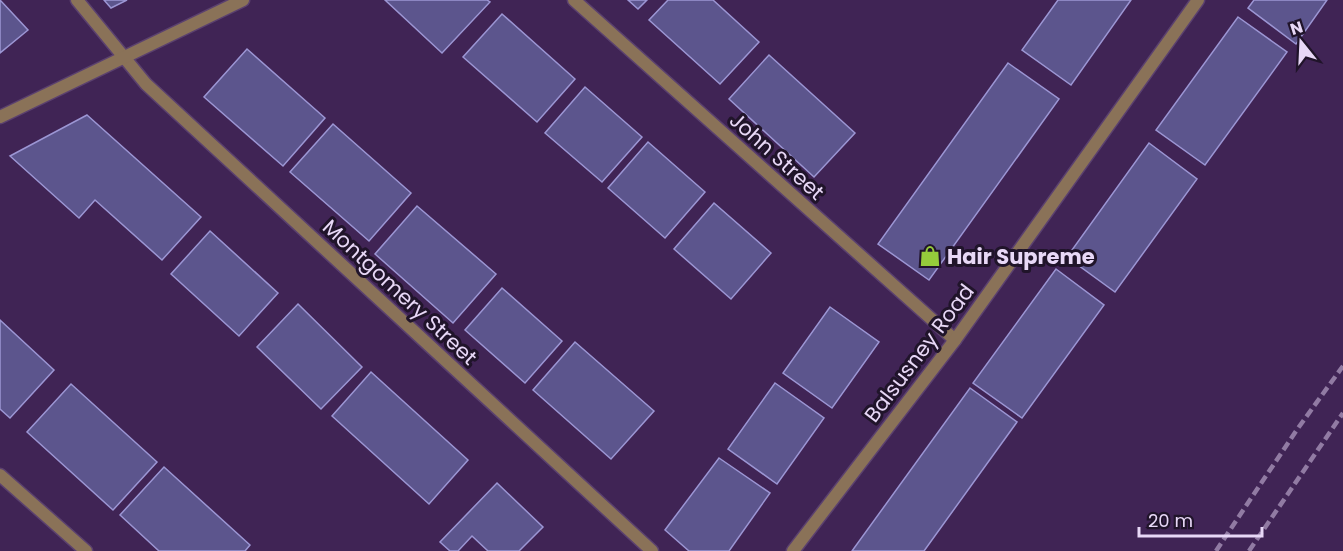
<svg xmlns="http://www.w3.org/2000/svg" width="1343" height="551" font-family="Poppins,sans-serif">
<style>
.building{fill:#5c558d;stroke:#9c96d4;stroke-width:1.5}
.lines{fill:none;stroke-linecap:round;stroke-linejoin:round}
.minor-casing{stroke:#5b416f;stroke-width:15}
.minor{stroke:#8a7258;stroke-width:12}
.rail{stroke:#917ba3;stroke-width:4.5;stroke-dasharray:9 4.5;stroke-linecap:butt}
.labels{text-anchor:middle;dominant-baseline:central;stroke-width:6;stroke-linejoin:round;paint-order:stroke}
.street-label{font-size:21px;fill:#e8d8f7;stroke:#20142a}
.poi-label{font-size:21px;font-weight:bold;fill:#e8d8f7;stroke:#20142a;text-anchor:start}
</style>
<rect width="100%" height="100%" fill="#402455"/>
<g class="building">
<path d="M0 0 28 30 0 53Z"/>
<path d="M104 0H127L111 8Z"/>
<path d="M385 0H487L490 2 442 53Z"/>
<path d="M628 0H647L638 9Z"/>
<path d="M668 0H713L759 42 720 84 649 20Z"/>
<path d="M1058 0H1131L1071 85 1022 50Z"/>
<path d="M1254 0H1327L1296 44 1248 8Z"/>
<path d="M502 14 575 79 537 122 463 57Z"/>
<path d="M1238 17 1287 52 1205 165 1156 130Z"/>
<path d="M247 49 325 118 283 166 204 97Z"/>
<path d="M769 55 855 133 814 177 729 99Z"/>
<path d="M1008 63 1059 99 929 280 878 244Z"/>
<path d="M585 87 642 137 602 182 545 133Z"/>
<path d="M87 115 201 217 162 260 95 200 79 218 10 156Z"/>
<path d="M333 124 411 193 369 241 290 172Z"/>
<path d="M648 142 705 192 665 238 608 188Z"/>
<path d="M1149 143 1197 179 1115 292 1067 257Z"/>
<path d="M714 203 771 253 731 299 674 249Z"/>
<path d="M417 206 496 274 453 323 375 254Z"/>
<path d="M210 231 278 293 239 336 171 274Z"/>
<path d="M1056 269 1104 305 1022 418 973 383Z"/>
<path d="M502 288 562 341 525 383 465 330Z"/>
<path d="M298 304 362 367 321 409 257 347Z"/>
<path d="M830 307 879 342 832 408 783 373Z"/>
<path d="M0 320 54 370 10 418 0 409Z"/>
<path d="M575 342 654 411 611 459 533 390Z"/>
<path d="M371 372 468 460 429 504 332 416Z"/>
<path d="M775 383 824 418 777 484 728 449Z"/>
<path d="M71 384 157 462 113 510 27 432Z"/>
<path d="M970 388 1017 422 924 551H852Z"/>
<path d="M719 458 770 493 729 551H689L665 530Z"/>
<path d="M164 467 250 545 245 551H159L120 515Z"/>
<path d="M497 483 543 527 519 551H488L472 536 458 551H450L440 542Z"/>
</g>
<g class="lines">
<defs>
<g id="minor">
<path d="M77 0 146 84 652 551"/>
<path d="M574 0 955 340"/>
<path d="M0 117 243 0"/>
<path d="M0 475 86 551"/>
<path d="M793 551 955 340 1198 0"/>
</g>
</defs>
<use href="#minor" class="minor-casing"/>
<use href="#minor" class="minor"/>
<g class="rail">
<path d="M1216 551 1296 431 1343 366"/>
<path d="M1249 551 1343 413"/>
</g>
</g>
<defs>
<symbol id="shop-bare" viewBox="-9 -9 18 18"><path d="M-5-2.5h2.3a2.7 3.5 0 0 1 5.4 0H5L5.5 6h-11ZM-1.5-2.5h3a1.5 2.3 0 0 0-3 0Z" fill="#95cc3b" stroke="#20142a" stroke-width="2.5" paint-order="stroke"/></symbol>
</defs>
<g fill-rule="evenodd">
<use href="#shop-bare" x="915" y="241" width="30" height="30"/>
</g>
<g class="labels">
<g class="street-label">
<text transform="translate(777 156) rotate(42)">John Street</text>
<text transform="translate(400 292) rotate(43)">Montgomery Street</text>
<text transform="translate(919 353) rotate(-53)">Balsusney Road</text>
</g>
<g class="poi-label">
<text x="947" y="256">Hair Supreme</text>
</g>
</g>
<g transform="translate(1301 42) rotate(342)" stroke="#20142a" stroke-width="4.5" paint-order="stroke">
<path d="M0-4.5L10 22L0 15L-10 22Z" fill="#e8d8f7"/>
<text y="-9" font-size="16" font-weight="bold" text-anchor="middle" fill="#e8d8f7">N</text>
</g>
<path d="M1139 527v9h123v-9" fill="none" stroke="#e8d8f7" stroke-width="3"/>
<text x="1148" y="527" font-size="18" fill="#e8d8f7" stroke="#20142a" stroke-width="4.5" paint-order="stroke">20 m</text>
</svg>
